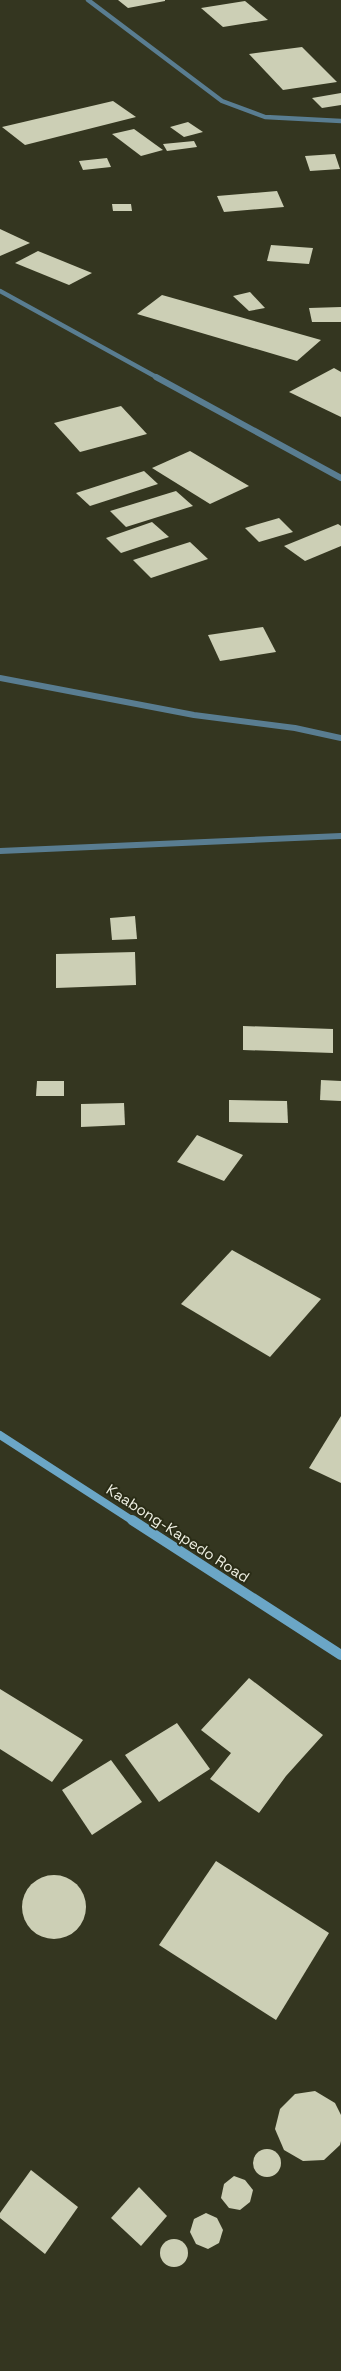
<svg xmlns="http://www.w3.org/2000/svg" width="341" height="2371" font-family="'Space Grotesk',sans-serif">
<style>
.building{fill:#cccfb5}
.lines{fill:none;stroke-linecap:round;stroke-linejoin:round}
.minor-far1{stroke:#597d91;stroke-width:4.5}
.minor{stroke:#597d91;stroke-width:6}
.secondary-far1{stroke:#6ba6c6;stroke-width:8}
.secondary{stroke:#6ba6c6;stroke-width:10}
.labels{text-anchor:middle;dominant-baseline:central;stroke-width:4;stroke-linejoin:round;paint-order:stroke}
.street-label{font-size:15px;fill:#eeefe2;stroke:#2a2c16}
</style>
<rect width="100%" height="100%" fill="#343620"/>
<g class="building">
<path d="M118 0H165V1L128 8Z"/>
<path d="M245 1 268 20 223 27 201 8Z"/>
<path d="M302 47 337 82 283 90 249 54Z"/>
<path d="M341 93V105L322 108 312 98Z"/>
<path d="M113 101 136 117 25 145 2 127Z"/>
<path d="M188 122 203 132 184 137 170 127Z"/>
<path d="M134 129 163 150 141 156 112 134Z"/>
<path d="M194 141 197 147 167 151 163 144Z"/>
<path d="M335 154 340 169 310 171 305 156Z"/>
<path d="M107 158 111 167 83 170 79 161Z"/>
<path d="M277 191 284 207 224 212 217 196Z"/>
<path d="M112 204H131L132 211H113Z"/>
<path d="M0 229 30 243 0 256Z"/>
<path d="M271 245 313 248 309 264 267 261Z"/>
<path d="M38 251 92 273 69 285 15 263Z"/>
<path d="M250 292 265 308 249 311 233 296Z"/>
<path d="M162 295 321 340 297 361 137 314Z"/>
<path d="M341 307V322H312L309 308Z"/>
<path d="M334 368 341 372V417L289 392Z"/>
<path d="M121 406 147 434 80 452 54 423Z"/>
<path d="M190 451 249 486 210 504 152 468Z"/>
<path d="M144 471 158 484 90 506 76 493Z"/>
<path d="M176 491 193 506 126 527 110 511Z"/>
<path d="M279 518 293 532 259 542 245 528Z"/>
<path d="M152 522 169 537 121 553 106 538Z"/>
<path d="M338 524 341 526V546L305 561 284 546Z"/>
<path d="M190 542 208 559 151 578 133 560Z"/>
<path d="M263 627 276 652 220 661 208 635Z"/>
<path d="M135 916 137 939 112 940 110 918Z"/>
<path d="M135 952 136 985 56 988V954Z"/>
<path d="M243 1026 333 1029V1053L243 1050Z"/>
<path d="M321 1080 341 1081V1101L320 1100Z"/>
<path d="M37 1081H64V1096H36Z"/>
<path d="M229 1100 287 1101 288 1123 229 1122Z"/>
<path d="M124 1103 125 1125 81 1127V1104Z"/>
<path d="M197 1135 243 1155 224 1181 177 1162Z"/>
<path d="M232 1250 321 1299 270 1357 181 1304Z"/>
<path d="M341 1416V1483L309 1468Z"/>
<path d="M249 1678 323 1735 286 1776 259 1813 210 1779 231 1753 201 1730Z"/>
<path d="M0 1689 83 1740 52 1782 0 1749Z"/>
<path d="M177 1723 210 1769 159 1802 125 1755Z"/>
<path d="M111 1760 142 1802 92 1835 62 1790Z"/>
<path d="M216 1861 329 1933 276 2020 159 1945Z"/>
<circle cx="54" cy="1907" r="32"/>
<path d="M315 2091 335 2103 341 2115V2141L340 2145 324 2160 303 2161 284 2150 275 2129 280 2109 295 2094Z"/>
<circle cx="267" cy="2163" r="14"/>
<path d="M31 2170 78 2207 45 2254 0 2218V2213Z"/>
<path d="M234 2176 245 2180 253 2190 250 2202 240 2210 229 2208 221 2198 224 2184Z"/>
<path d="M139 2187 167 2216 141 2246 111 2218Z"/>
<path d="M206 2213 217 2218 223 2230 219 2243 208 2249 196 2244 190 2232 194 2219Z"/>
<circle cx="174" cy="2253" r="14"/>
</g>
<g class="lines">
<g class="minor-far1">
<path d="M88 0 222 101 265 117 341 121"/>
<path d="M0 291 158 378"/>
</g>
<g class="minor">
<path d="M156 377 341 478"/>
<path d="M0 678 194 715 295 728 341 738"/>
<path d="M0 851 341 836"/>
</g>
<path class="secondary-far1" d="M0 1435 133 1521"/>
<path class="secondary" d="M132 1520 341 1655"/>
</g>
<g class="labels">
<g class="street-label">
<text transform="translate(178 1533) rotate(33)">Kaabong-Kapedo Road</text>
</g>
</g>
</svg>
